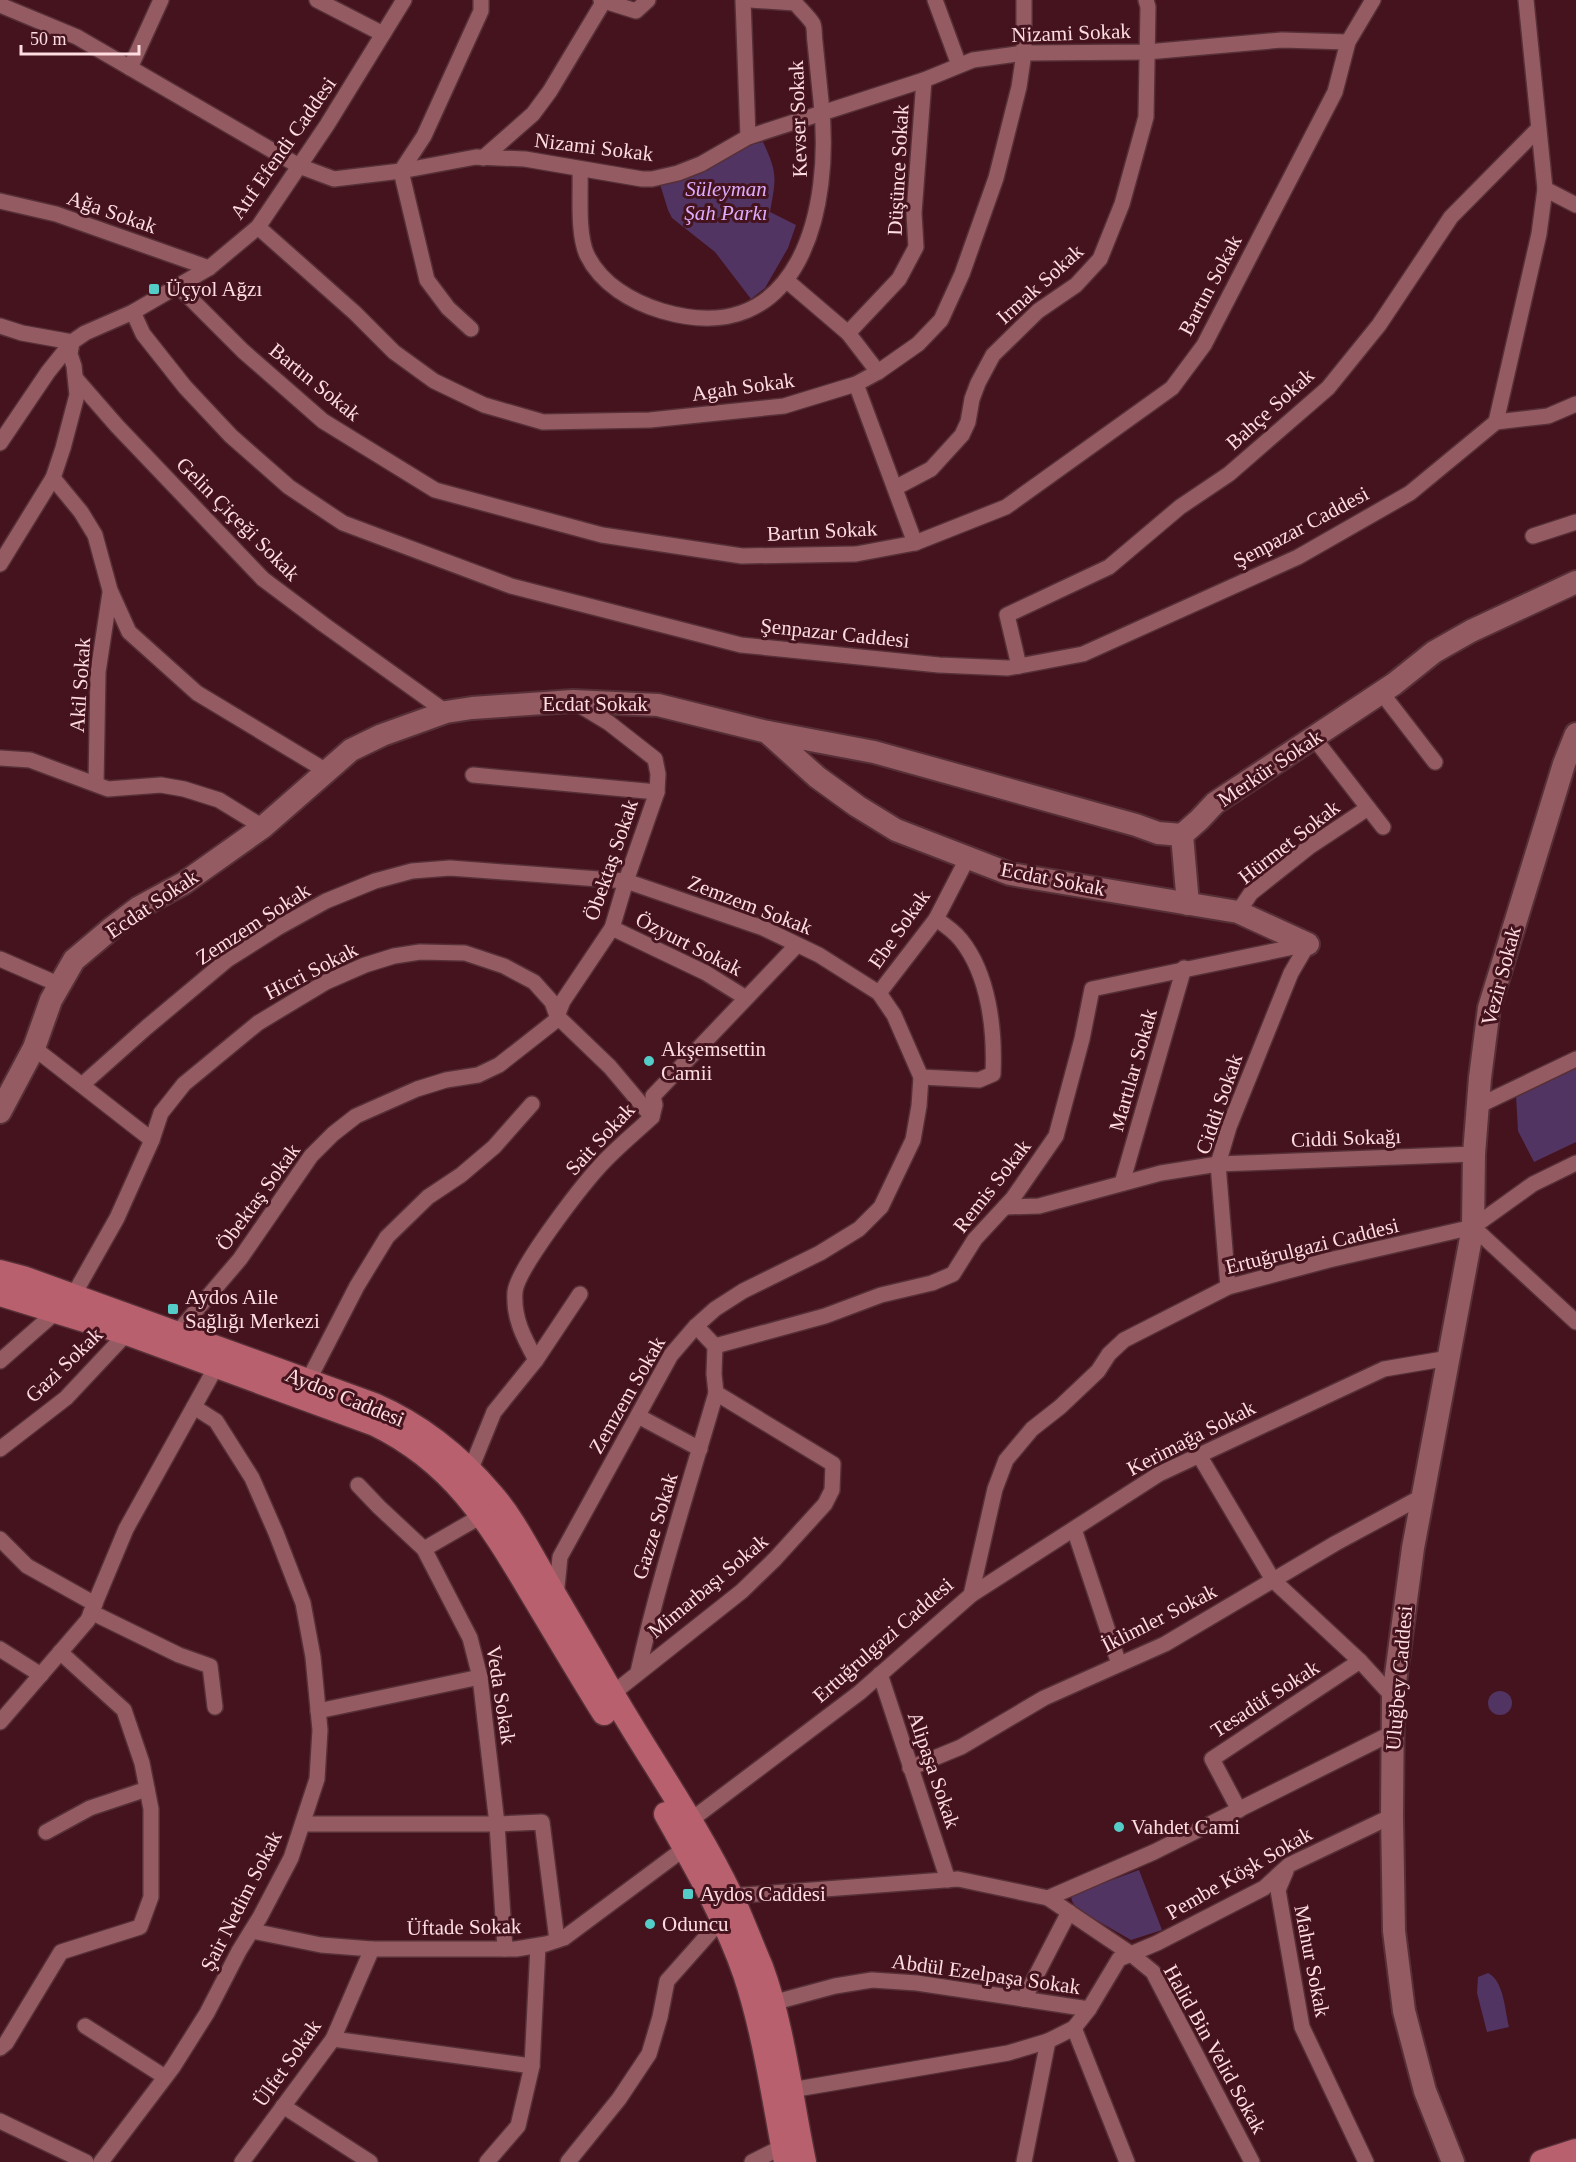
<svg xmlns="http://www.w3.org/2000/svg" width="1576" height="2162" font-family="'Times New Roman',serif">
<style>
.green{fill:#513462}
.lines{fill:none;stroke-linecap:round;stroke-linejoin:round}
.street-casing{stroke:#573037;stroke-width:18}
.secondary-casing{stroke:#573037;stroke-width:26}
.primary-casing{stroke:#573037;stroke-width:27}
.street{stroke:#945b63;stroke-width:15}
.secondary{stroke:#945b63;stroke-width:22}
.primary{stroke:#b8606e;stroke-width:24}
.poi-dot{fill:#54cdc9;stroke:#44131d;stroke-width:2}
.labels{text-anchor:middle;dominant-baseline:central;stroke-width:6;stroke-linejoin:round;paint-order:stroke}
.street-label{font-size:21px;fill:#fedcdf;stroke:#44131d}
.park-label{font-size:21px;font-style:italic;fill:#ddadfd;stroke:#44131d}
.poi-label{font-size:21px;fill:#fedcdf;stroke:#44131d;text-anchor:start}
</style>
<rect width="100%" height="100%" fill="#44131d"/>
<g class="green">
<path d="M763 142C778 174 776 178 770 212L796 225 788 248 765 288 751 299 715 252 672 218 668 210 659 181 749 145Z"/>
<path d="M1576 1066V1142L1534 1162 1518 1131 1516 1095Z"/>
<circle cx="1500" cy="1703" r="12"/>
<path d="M1139 1870 1162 1930 1131 1940 1077 1909 1072 1901 1071 1896 1079 1892Z"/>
<path d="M1488 1973C1504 1981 1505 2011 1509 2027L1487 2032 1477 1993 1478 1977Z"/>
</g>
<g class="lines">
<defs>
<g id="street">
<path d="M317 0 383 34"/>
<path d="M601 0 636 11 648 0"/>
<path d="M743 0 748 137"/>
<path d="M935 0 959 65"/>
<path d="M0 5 77 37 299 166 334 179 401 171 476 157 525 159 642 179H652L678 173 701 164 748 137 924 80 973 60 1024 53 1147 52 1282 40 1348 42"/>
<path d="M130 68 161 0"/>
<path d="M483 158 533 114 550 91 604 1"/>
<path d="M580 170C581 194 577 233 587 255 601 284 632 302 662 311 801 352 833 207 821 101 819 81 817 62 815 42 814 37 815 29 813 24 809 17 800 9 795 3L750 0"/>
<path d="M1545 189 1576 205"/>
<path d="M0 201 56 214 209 268"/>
<path d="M258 227 355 313 394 352 434 381 484 405 543 422 650 420 784 406 856 384 878 372 918 344 941 320 962 274 996 178 1019 87 1024 53V0"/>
<path d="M786 280 848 333"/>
<path d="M178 286 243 351 323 421 435 490 602 535 742 556 856 554 915 543 1006 507 1172 388 1204 345 1335 92 1348 42 1373 0"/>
<path d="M133 312 143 334 185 387 231 436 289 487 343 523 511 586 741 645 939 665 1008 668 1083 654 1298 557 1410 493 1496 422 1548 416 1576 404"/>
<path d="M0 326 22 333 72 342"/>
<path d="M471 329 448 308 427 280 401 171 424 136 481 11V0"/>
<path d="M878 372 848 333 899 279 916 247 914 213 924 80"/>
<path d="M76 379 117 426 263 579 323 624 446 712"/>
<path d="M856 384 915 543"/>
<path d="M1496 422 1539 234 1545 189 1526 0"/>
<path d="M0 443 48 372 72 342 85 333 133 312 209 268 258 227 327 125 404 0"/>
<path d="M53 478 81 512 95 535 110 590 129 632 197 693 328 772"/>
<path d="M895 488 931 469 962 435 968 422 972 399 978 383 993 355 1038 311 1076 285 1100 259 1122 204 1146 117 1148 7 1146 0"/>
<path d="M1533 536 1576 522"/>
<path d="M0 564 53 478 63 448 77 395 74 366 70 354 72 342"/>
<path d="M1019 666 1007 615 1109 567 1180 507 1229 474 1328 388 1379 325 1451 217 1537 130"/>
<path d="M1381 692 1435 762"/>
<path d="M1314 738 1383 827"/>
<path d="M0 758 30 760 108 789 161 785 184 789 219 800 263 827"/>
<path d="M473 775 657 792"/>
<path d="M96 784 98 672 110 593"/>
<path d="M1238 912 1251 893 1309 847 1368 808"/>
<path d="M612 928 706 973 746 998"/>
<path d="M0 959 60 985"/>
<path d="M879 993 936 919 968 857"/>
<path d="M34 1048 152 1140"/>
<path d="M921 1077 979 1080 993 1074C995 1030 989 975 961 940 955 932 945 925 936 919"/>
<path d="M83 1084 147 1027 227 960 279 927 326 901 375 881 412 871 450 868 626 881 763 928 819 955 879 993 894 1015 921 1077 919 1106 913 1140 881 1207 859 1229 820 1253 743 1291 715 1309 696 1326 671 1355 560 1557 556 1597"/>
<path d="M1478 1106 1576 1059"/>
<path d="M1122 1183 1184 968"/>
<path d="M1005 1207 1039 1206 1161 1173 1218 1164 1474 1154"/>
<path d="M1473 1227 1576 1322"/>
<path d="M1228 1287 1218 1164 1229 1127 1291 973 1308 944"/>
<path d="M73 1296 117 1218 152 1140 161 1113 184 1084 258 1023 326 982 365 965 394 956 420 952 465 953 504 966 534 982 552 1002 557 1016 610 1067 652 1117"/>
<path d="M176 1334 240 1259 311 1156 333 1134 356 1116 417 1089 446 1080 478 1075 499 1065 555 1021 563 1001 612 928 626 881 657 792 658 774 655 759 609 723 576 703"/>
<path d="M715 1346 825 1316 881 1295 932 1283 953 1274 975 1239 1013 1198 1056 1136 1082 1039 1092 989 1308 944"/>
<path d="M536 1360C524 1338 513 1318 515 1292 517 1269 581 1187 599 1167 615 1149 635 1133 652 1117L655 1105 653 1096 797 945"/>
<path d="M0 1361 57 1311"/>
<path d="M308 1381 357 1286 387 1237 428 1197 461 1175 494 1147 532 1104"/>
<path d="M638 1416 700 1449"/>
<path d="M0 1449 66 1398 127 1333"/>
<path d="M1199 1455 1273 1580 1360 1661 1393 1697"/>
<path d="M470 1471 494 1412 536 1360 580 1294"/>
<path d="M358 1485 379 1507 424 1549 470 1638 480 1677 497 1824 505 1949"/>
<path d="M1074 1529 1119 1664"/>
<path d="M0 1539 27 1566 95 1604"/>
<path d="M424 1549 483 1515"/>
<path d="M971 1595 1159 1474 1384 1369 1449 1358"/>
<path d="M91 1612 179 1655 210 1666 215 1707"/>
<path d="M0 1649 41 1675"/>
<path d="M638 1672C659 1578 689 1486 716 1393"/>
<path d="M880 1674 948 1880"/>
<path d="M612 1694 742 1591 775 1559 825 1504 832 1490 833 1464 716 1393 714 1374 715 1346 696 1326"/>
<path d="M318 1711 480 1677"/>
<path d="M0 1722 88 1620 126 1529 216 1367 220 1358"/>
<path d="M910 1768 961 1747 1044 1698 1165 1644 1336 1543 1423 1496"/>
<path d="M1239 1810 1212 1759 1360 1661"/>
<path d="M303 1824H497L542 1822 557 1940"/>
<path d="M683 1826 859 1693 971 1595 995 1489 1006 1460 1032 1429 1060 1407 1098 1371 1109 1354 1124 1340 1228 1287 1329 1260 1473 1227 1533 1184 1576 1163"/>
<path d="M46 1832 90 1808 147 1789"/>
<path d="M1286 1871 1278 1890 1302 2027 1366 2162"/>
<path d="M731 1896 958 1879 1048 1898 1154 1852 1392 1733"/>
<path d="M1048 1898 1131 1954 1153 1972 1252 2162"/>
<path d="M252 1931 321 1945 372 1949H516L546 1944 564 1938 685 1848"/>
<path d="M1024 1999 1069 1912"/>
<path d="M772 2003 835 1986 872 1980 917 1983 1089 2009"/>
<path d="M85 2026 165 2077"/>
<path d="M1074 2028 1127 2162"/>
<path d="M333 2039 532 2066"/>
<path d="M0 2048 6 2043 61 1952 140 1927 151 1897V1809L142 1763 124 1710 60 1652"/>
<path d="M791 2090 1008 2053 1048 2041 1074 2028 1089 2009 1119 1959 1157 1943 1264 1888 1289 1865 1392 1816"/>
<path d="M283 2106 370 2162"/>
<path d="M0 2121 86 2162"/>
<path d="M101 2162 173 2067 207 2013 239 1951 260 1917 291 1858 317 1779 320 1730 313 1657 303 1603 276 1533 252 1478 216 1421 194 1407"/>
<path d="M242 2162 333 2039 372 1949"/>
<path d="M487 2162 518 2126 532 2066 538 1946"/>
<path d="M568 2162 619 2099 649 2054 660 2017 667 1981 722 1919"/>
<path d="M752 2162 788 2144"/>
<path d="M1024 2162 1048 2041"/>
</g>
<g id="secondary">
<path d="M768 732 874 752 1136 825 1158 833 1182 835 1199 820 1215 803 1394 684 1434 652 1471 631 1576 582"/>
<path d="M1182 835 1188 904"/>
<path d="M0 1112 34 1048 51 1000 74 960 113 927 138 908 184 883 263 827 351 750 382 735 446 712 472 708 573 701 658 705 767 732 817 777 857 806 896 830 1010 874 1238 912 1308 944"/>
<path d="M1453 2162 1425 2091 1404 2011 1394 1931 1392 1816 1393 1697 1413 1548 1473 1227 1474 1154 1480 1078 1489 1008 1564 764 1576 734"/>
</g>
<g id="primary">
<path d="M0 1272 23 1278 374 1405C420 1425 460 1457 492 1495 513 1519 527 1548 543 1575 564 1612 586 1648 607 1685 647 1755 696 1823 731 1896 742 1919 751 1944 761 1967 783 2026 791 2100 804 2162"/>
<path d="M0 1294 127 1333 375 1424C453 1462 488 1520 531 1592 555 1632 579 1673 604 1713"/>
<path d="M666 1814C695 1866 726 1918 745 1974 765 2034 774 2100 786 2162"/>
<path d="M1542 2162 1576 2151"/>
</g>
</defs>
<use href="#street" class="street-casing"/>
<use href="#secondary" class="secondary-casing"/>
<use href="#primary" class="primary-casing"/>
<use href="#street" class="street"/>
<use href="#secondary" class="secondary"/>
<use href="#primary" class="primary"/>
</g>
<g class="poi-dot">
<rect x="148" y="283" width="12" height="12" rx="3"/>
<circle cx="649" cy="1061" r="6"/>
<rect x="167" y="1303" width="12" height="12" rx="3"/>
<circle cx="1119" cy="1827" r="6"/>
<rect x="682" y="1888" width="12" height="12" rx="3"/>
<circle cx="650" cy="1924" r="6"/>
</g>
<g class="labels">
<g class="street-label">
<text transform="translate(1071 33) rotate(-2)">Nizami Sokak</text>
<text transform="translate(798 119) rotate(-92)">Kevser Sokak</text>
<text transform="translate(594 147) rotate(7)">Nizami Sokak</text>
<text transform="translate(283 148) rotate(-55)">Atıf Efendi Caddesi</text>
<text transform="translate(898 170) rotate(-87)">Düşünce Sokak</text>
<text transform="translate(112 212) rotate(19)">Ağa Sokak</text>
<text transform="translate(1040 284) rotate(-42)">Irmak Sokak</text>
<text transform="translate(1210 285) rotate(-62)">Bartın Sokak</text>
<text transform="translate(315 382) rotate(39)">Bartın Sokak</text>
<text transform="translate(743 387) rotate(-8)">Agah Sokak</text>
<text transform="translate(1270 409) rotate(-42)">Bahçe Sokak</text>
<text transform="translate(238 519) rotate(45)">Gelin Çiçeği Sokak</text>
<text transform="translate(1301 527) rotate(-28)">Şenpazar Caddesi</text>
<text transform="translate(822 531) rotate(-3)">Bartın Sokak</text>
<text transform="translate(835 633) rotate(6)">Şenpazar Caddesi</text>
<text transform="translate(80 685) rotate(-86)">Akil Sokak</text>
<text x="595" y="704">Ecdat Sokak</text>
<text transform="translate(1270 768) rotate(-34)">Merkür Sokak</text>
<text transform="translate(1289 842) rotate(-38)">Hürmet Sokak</text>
<text transform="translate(611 860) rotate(-71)">Öbektaş Sokak</text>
<text transform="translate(1053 879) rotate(11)">Ecdat Sokak</text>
<text transform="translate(152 904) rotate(-34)">Ecdat Sokak</text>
<text transform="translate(750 905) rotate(21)">Zemzem Sokak</text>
<text transform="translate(253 924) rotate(-33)">Zemzem Sokak</text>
<text transform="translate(899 929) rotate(-55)">Ebe Sokak</text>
<text transform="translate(689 944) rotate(27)">Özyurt Sokak</text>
<text transform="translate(311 971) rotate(-27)">Hicri Sokak</text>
<text transform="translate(1501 976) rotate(-75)">Vezir Sokak</text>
<text transform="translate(1133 1070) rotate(-74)">Martılar Sokak</text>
<text transform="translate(1219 1104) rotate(-71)">Ciddi Sokak</text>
<text transform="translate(1346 1138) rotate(-2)">Ciddi Sokağı</text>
<text transform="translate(600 1139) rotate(-47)">Sait Sokak</text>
<text transform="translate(992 1186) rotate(-52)">Remis Sokak</text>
<text transform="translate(258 1197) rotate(-54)">Öbektaş Sokak</text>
<text transform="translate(1312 1246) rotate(-14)">Ertuğrulgazi Caddesi</text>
<text transform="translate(64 1365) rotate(-44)">Gazi Sokak</text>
<text transform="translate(627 1395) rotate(-60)">Zemzem Sokak</text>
<text transform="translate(345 1397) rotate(22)">Aydos Caddesi</text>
<text transform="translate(1191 1438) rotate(-27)">Kerimağa Sokak</text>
<text transform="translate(655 1526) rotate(-73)">Gazze Sokak</text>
<text transform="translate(708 1586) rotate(-40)">Mimarbaşı Sokak</text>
<text transform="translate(1159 1618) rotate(-27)">İklimler Sokak</text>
<text transform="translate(883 1640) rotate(-41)">Ertuğrulgazi Caddesi</text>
<text transform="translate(1399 1678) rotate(-85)">Uluğbey Caddesi</text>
<text transform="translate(501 1695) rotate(81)">Veda Sokak</text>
<text transform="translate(1265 1699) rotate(-33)">Tesadüf Sokak</text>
<text transform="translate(934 1770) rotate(71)">Alipaşa Sokak</text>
<text transform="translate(1239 1873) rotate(-30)">Pembe Köşk Sokak</text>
<text transform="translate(241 1901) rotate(-63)">Şair Nedim Sokak</text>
<text transform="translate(464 1927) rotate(-1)">Üftade Sokak</text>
<text transform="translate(1312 1961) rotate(79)">Mahur Sokak</text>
<text transform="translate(986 1974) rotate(8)">Abdül Ezelpaşa Sokak</text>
<text transform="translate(1215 2049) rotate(61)">Halid Bin Velid Sokak</text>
<text transform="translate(287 2063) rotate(-55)">Ülfet Sokak</text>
</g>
<g class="park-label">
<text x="726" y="189">Süleyman<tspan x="726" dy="24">Şah Parkı</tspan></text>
</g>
<g class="poi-label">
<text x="166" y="289">Üçyol Ağzı</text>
<text x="661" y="1049">Akşemsettin<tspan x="661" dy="24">Camii</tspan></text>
<text x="185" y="1297">Aydos Aile<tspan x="185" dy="24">Sağlığı Merkezi</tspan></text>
<text x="1131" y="1827">Vahdet Cami</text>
<text x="700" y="1894">Aydos Caddesi</text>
<text x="662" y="1924">Oduncu</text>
</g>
</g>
<path d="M21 45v9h118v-9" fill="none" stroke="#fedcdf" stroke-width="3"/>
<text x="30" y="45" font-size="18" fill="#fedcdf" stroke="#44131d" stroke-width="4.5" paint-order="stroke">50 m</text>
</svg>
